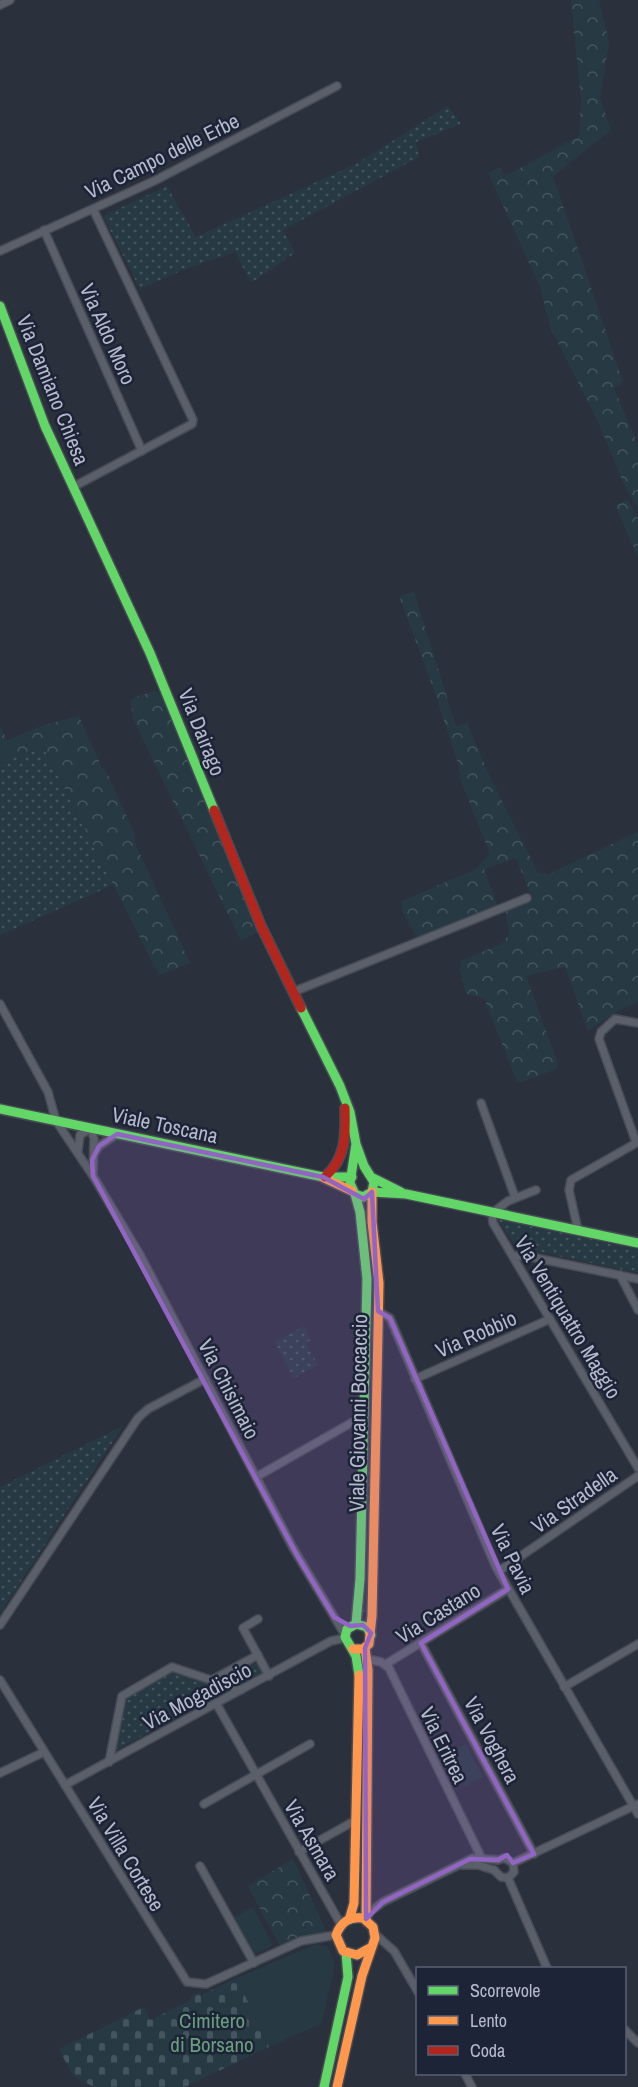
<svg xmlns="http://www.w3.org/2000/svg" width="638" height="2087" font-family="'Archivo Narrow',sans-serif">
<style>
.grass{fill:url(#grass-dots)}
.forest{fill:url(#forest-crowns)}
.cemetery{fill:url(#cemetery-stones)}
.green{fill:#273a43}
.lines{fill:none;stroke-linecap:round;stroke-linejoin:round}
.street-casing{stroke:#474b55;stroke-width:10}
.fast-casing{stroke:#474b55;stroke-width:12}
.slow-casing{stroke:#474b55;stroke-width:12}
.jam-casing{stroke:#474b55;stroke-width:12}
.street{stroke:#5b5f69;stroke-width:7}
.fast{stroke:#63d668;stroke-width:9}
.slow{stroke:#ff974d;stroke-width:9}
.jam{stroke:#b3261e;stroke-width:9}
.marked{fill:#9265c4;fill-opacity:0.2;stroke:#9265c4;stroke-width:4.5;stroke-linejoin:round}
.labels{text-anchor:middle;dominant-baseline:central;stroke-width:5;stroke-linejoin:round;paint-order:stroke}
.street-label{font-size:21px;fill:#b5bbcc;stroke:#1d2438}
.park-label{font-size:21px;fill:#6a9f7d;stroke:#1d2438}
</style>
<defs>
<pattern id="grass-dots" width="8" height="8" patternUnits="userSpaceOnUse" patternTransform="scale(1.5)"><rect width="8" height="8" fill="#273a43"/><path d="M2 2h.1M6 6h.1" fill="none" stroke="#44555d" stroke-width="1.8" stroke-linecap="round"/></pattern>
<pattern id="forest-crowns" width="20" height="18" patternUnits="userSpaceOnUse" patternTransform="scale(1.5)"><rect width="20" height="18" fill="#273a43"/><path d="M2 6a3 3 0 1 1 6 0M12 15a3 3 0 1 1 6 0" fill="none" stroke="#44555d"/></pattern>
<pattern id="cemetery-stones" width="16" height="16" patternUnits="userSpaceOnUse" patternTransform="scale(1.5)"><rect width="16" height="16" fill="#273a43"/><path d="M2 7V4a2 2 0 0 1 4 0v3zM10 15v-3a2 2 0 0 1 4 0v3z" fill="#44555d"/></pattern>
</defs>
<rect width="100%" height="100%" fill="#2a303c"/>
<g class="grass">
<path d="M448 106 461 124 416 142 419 157 283 230 295 253 251 283 235 252 183 270 140 289 103 216 167 186 196 237 356 164Z"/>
<path d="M43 747 113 885 0 935V762Z"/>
<path d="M362 1201H367L374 1271 367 1580 369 1612H360L365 1580 372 1270Z"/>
<path d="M497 1219 638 1249V1273L516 1247Z"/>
<path d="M304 1326 311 1340 306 1343 318 1365 294 1378 274 1342Z"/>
<path d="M123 1426 0 1613V1487Z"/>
<path d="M258 1661 264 1672 240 1685 223 1679Z"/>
<path d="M172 1671 228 1691 117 1749 115 1747 126 1697Z"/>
</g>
<g class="forest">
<path d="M571 0H599L609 42 600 98 611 130 553 176 623 382 614 388 638 445V507L625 487 599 424 550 327 540 287 488 173 500 167 505 176 579 136 581 100Z"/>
<path d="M628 500 638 518V557L617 510V504Z"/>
<path d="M414 592 456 726 467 723 490 777 538 873 549 874 637 832 638 835V1002L618 1011 588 1031 565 967 526 976 558 1064 556 1069 522 1082H517L484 998 466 994 460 970 461 961 503 943 509 933 505 910 532 898 516 858 484 869 497 905 417 937 402 911V901L476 869 490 854 461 781 458 763 435 693 399 596Z"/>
<path d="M154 691 162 694 166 702 258 932 241 941 133 719 131 702 133 698Z"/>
<path d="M79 716 102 768 107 773 134 832 136 845 190 963 159 975 44 748 0 762V726L7 740 44 725Z"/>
<path d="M293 1859 327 1933 305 1937 280 1946 248 1886Z"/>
</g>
<path class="cemetery" d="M237 1978 269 2047 185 2087H94L73 2076 59 2049 144 2007 150 2020 191 2000 190 1997 199 1992 201 1995Z"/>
<g class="green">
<path d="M466 1744 483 1777 464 1787 447 1754Z"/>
<path d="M253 1907 273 1945 254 1955 234 1917Z"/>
<path d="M316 1944 328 1947 335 1964 322 2023 269 2047 237 1978Z"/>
</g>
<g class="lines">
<defs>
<g id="street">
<path d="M0 5 10 0"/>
<path d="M44 230 142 451"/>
<path d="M0 251 154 181 337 86"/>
<path d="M73 487 192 424 193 420 93 209"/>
<path d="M293 992 527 898"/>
<path d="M0 1004 48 1092 56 1121 93 1176 140 1255 293 1548 345 1635"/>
<path d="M481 1103 515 1197"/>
<path d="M636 1142 599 1039 601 1032 615 1019 638 1023"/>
<path d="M78 1151 80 1135 91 1128 94 1139 93 1173"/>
<path d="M94 1154 99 1146 117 1134"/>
<path d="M536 1190 508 1201 492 1213 493 1223 638 1468"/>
<path d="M578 1230 569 1190 571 1180 638 1142"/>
<path d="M513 1256H526L638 1279"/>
<path d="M620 1275 638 1310"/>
<path d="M378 1311 390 1318 496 1567 638 1814"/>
<path d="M415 1379 550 1319"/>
<path d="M256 1477 365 1415"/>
<path d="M499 1571 638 1476"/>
<path d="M258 1619 243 1628 269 1676"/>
<path d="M0 1625 138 1418 148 1409 205 1379"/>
<path d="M421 1643 534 1854"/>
<path d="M367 1659 381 1662 389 1668 481 1857"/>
<path d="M386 1664 508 1589"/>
<path d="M0 1680 187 1982 206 1984 301 1941 336 1935"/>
<path d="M212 1680 258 1655"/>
<path d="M564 1687 638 1644"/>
<path d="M216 1703 340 1923"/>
<path d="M109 1762 122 1696 172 1667 241 1690"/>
<path d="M0 1773 44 1752"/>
<path d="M65 1785 331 1641 345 1638"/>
<path d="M204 1804 310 1744"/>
<path d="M299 1852 356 1820"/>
<path d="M513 1863 638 1804"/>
<path d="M462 1865H478L494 1870"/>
<path d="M200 1866 254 1963"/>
<path d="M494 1870 501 1877 508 1878 514 1872 513 1863"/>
<path d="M508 1878 547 1968"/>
<path d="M366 1919 371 1911 383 1902 473 1858 498 1860 504 1858 513 1863"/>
<path d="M375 1934 394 1951 418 1992"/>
<path d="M624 2029 638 2043"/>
<path d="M465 2074 472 2087"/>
</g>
<g id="fast">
<path d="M0 306 45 426 150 653 214 810"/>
<path d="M301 1008 340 1086 350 1112 356 1144 364 1166 374 1182 372 1192 363 1197 355 1194 350 1183 356 1144"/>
<path d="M0 1109 323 1177H352"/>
<path d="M373 1178 401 1192"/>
<path d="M372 1192 406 1194 638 1243"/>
<path d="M355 1194 360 1212 367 1279 360 1579 356 1624"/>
<path d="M359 1675 356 1656 345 1637 347 1629 356 1624 367 1627 371 1635"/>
<path d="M324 2087 348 1977 346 1953"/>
</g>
<g id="slow">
<path d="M324 1178 352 1191"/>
<path d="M365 1648 368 1670 366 1919"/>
<path d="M353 1649H363L369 1644 372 1616 379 1283 372 1222V1192"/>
<path d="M350 1917 354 1903 359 1675"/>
<path d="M337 2087 362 1976 375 1938 373 1927 363 1918C349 1916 341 1922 336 1935L343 1951 357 1955 370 1948"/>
</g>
<g id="jam">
<path d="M214 810 261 926 301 1008"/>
<path d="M325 1177C346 1158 346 1135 345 1108"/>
</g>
</defs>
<use href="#street" class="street-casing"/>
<use href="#fast" class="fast-casing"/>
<use href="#slow" class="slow-casing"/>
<use href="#jam" class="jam-casing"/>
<use href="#street" class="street"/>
<use href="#fast" class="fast"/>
<use href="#slow" class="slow"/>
<use href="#jam" class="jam"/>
</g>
<path class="marked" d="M117 1134 323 1177 364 1199 372 1192 378 1311 390 1318 508 1589 421 1643 534 1854 513 1863 507 1855 498 1860 470 1859 383 1902 366 1919 365 1648 371 1633 363 1625 350 1626 334 1617 298 1557 93 1176 92 1160 99 1146Z"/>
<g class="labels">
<g class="street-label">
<text transform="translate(162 156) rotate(-26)">Via Campo delle Erbe</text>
<text transform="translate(108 334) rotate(66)">Via Aldo Moro</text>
<text transform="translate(53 390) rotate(68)">Via Damiano Chiesa</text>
<text transform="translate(202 732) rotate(68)">Via Dairago</text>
<text transform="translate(165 1125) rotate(12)">Viale Toscana</text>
<text transform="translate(568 1317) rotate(59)">Via Ventiquattro Maggio</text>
<text transform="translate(476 1334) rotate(-24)">Via Robbio</text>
<text transform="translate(229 1389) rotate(63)">Via Chisimaio</text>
<text transform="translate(358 1413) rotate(-89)">Viale Giovanni Boccaccio</text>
<text transform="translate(574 1500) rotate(-35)">Via Stradella</text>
<text transform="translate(513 1559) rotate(64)">Via Pavia</text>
<text transform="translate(438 1613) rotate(-32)">Via Castano</text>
<text transform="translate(197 1696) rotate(-28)">Via Mogadiscio</text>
<text transform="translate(492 1740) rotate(62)">Via Voghera</text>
<text transform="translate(444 1745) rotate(64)">Via Eritrea</text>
<text transform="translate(312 1840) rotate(60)">Via Asmara</text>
<text transform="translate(126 1854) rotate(59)">Via Villa Cortese</text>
</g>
<g class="park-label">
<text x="212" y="2020">Cimitero<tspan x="212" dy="24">di Borsano</tspan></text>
</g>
</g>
<rect x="416" y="1967" width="210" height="108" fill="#1d2438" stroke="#5a6073" stroke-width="1.5"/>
<rect x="428" y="1986" width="30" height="9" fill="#63d668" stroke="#5a6073" stroke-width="1.5"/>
<text x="470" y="1997" font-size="18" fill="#b5bbcc">Scorrevole</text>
<rect x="428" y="2016" width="30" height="9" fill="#ff974d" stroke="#5a6073" stroke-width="1.5"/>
<text x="470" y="2027" font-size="18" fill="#b5bbcc">Lento</text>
<rect x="428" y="2046" width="30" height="9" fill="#b3261e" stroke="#5a6073" stroke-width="1.5"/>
<text x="470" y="2057" font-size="18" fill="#b5bbcc">Coda</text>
</svg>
